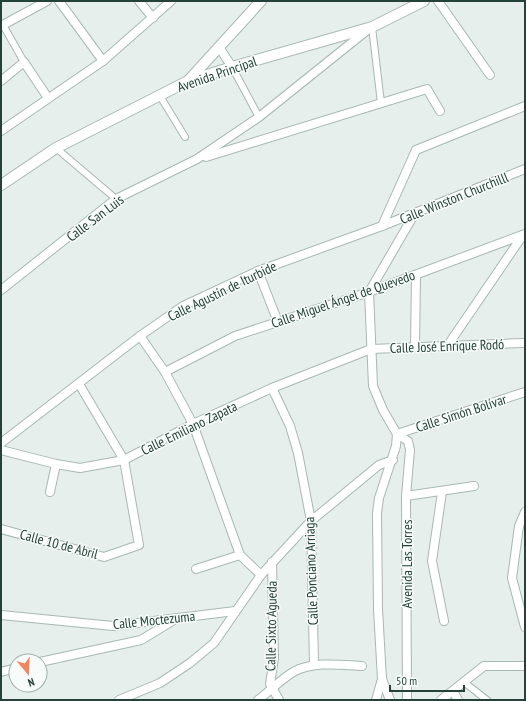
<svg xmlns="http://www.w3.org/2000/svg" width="526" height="701" font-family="'PT Sans Narrow',sans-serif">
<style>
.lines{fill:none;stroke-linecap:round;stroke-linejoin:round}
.pedestrian-casing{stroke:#a8b8b2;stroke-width:8}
.minor-casing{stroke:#a8b8b2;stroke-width:10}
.tertiary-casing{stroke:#a8b8b2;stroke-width:12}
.pedestrian{stroke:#fff;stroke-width:6}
.minor{stroke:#fff;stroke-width:8}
.tertiary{stroke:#fff;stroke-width:10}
.labels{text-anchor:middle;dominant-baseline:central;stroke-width:3;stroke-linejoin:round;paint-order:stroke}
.street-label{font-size:14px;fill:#24423a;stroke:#f7fbf9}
</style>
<rect width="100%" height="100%" fill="#e6efeb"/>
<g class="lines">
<defs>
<g id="pedestrian">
<path d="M3 25 24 62"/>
<path d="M372 27 381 103"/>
<path d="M232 67 259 117"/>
<path d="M160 96 185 137"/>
<path d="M56 148 116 199"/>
<path d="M465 683 487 700"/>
</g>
<g id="minor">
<path d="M59 1 103 61"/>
<path d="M139 1 153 18"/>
<path d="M438 1 490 75"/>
<path d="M1 26 47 1"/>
<path d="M219 47 232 67"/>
<path d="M1 81 24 62 48 98"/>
<path d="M1 131 103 61 171 1"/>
<path d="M206 157 427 89 440 111"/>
<path d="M382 226 416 150 525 106"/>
<path d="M258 271 278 322"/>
<path d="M1 290 116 199 197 159 259 117 370 28"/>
<path d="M140 336 165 372 193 424 240 555 261 575"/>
<path d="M448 345 523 235"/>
<path d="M415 347 416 275"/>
<path d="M165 372 235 336 369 292 525 234"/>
<path d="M272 388 290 426 298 453 311 521 314 665"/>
<path d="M397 434 408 441 410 450 406 496 407 700"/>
<path d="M397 434 525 392"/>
<path d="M1 443 140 336 183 306 258 271 382 226 525 169"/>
<path d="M1 450 56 464 80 468 124 460 193 424 272 388 371 349 523 343"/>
<path d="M50 492 56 464"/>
<path d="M442 492 432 561 444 621"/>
<path d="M406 496 474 486"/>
<path d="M525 512 519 526 512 578 525 627"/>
<path d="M1 529 104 557 139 545 124 460 79 384"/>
<path d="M272 562 274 658 270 684 279 700"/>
<path d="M196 569 240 555"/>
<path d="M1 615 113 626 235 611"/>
<path d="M40 662 141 640 177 618"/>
<path d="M1 672 16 668"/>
<path d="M453 691 458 700"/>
<path d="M119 700 160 683 190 663 214 643 261 575 311 521 379 465 393 460"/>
<path d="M258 700C270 691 282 678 295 671 315 661 341 665 362 666"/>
<path d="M376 700 382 679"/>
<path d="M390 700 382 679 378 609 377 513 379 498 396 446 397 434 383 410 373 386 369 292 415 213"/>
<path d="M441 700 484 666H525"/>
</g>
<g id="tertiary">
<path d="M188 81 261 1"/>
<path d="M1 185 56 148 188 81 232 67 372 27 424 1"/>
</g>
</defs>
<use href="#pedestrian" class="pedestrian-casing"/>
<use href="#minor" class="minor-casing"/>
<use href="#tertiary" class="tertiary-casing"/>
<use href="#pedestrian" class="pedestrian"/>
<use href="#minor" class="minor"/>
<use href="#tertiary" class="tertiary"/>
</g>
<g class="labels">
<g class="street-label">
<text transform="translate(217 74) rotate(-19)">Avenida Principal</text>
<text transform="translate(454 198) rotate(-22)">Calle Winston Churchilll</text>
<text transform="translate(95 218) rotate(-37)">Calle San Luis</text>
<text transform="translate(222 291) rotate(-26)">Calle Agustín de Iturbide</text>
<text transform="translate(343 299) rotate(-19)">Calle Miguel Ángel de Quevedo</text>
<text transform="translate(447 346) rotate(-2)">Calle José Enrique Rodó</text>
<text transform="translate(461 413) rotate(-18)">Calle Simón Bolívar</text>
<text transform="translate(189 428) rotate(-26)">Calle Emiliano Zapata</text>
<text transform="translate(59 544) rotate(15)">Calle 10 de Abril</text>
<text transform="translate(407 564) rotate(-90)">Avenida Las Torres</text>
<text transform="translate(311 571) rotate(-92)">Calle Ponciano Arriaga</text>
<text transform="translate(154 620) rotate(-6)">Calle Moctezuma</text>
<text transform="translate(271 626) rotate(-89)">Calle Sixto Agueda</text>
</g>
</g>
<rect width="526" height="701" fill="none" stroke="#24423a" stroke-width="4"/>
<g transform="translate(28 673) rotate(161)"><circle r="19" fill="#f7fbf9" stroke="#a3b1ad"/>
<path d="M0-3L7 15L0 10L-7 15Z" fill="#f4845f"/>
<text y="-6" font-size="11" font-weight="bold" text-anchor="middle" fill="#24423a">N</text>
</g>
<path d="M390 685v6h74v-6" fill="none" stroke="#24423a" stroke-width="2"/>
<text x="396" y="685" font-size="12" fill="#24423a" stroke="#f7fbf9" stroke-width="3" paint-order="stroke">50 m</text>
</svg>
